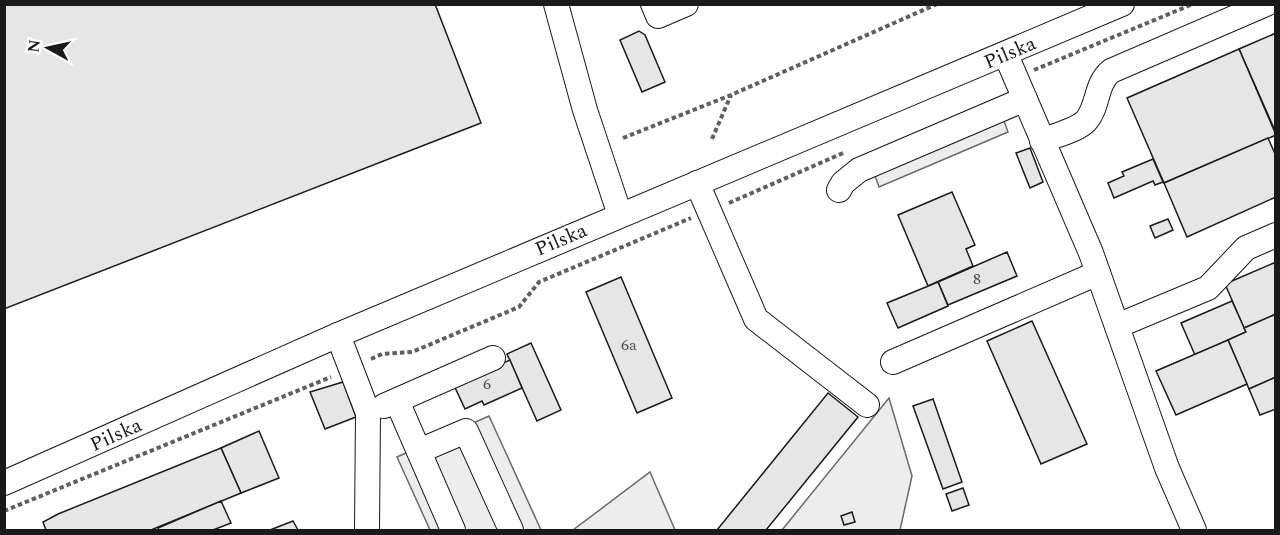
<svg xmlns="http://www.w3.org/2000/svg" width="1280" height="535" font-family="Spectral,serif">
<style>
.built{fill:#ededed;stroke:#6a6a6a;stroke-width:1.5}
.building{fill:#e6e6e6;stroke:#1a1a1a;stroke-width:1.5}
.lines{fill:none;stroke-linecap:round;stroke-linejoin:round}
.minor-casing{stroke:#1a1a1a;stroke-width:26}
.path{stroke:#5f5f5f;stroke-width:4;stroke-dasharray:4.5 3;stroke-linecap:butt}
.minor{stroke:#fff;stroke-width:24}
.labels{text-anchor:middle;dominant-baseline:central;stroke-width:4.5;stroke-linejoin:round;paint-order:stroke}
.number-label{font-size:16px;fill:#4d4d4d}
.street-label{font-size:20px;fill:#1a1a1a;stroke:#fff}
</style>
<rect width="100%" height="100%" fill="#fff"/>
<g class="built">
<path d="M1003 118 1008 132 879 187 874 173Z"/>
<path d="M889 398 912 476 900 530H782Z"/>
<path d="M489 416 541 530H430L397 457Z"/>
<path d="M650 472 675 530H573Z"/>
</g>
<g class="building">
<path d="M4 4H435L481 123 4 309Z"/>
<path d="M639 31 645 35 665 82 642 92 620 40Z"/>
<path d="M1276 33V133L1239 49Z"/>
<path d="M1239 49 1276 135 1164 183 1127 98Z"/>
<path d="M1268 138 1276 156V197L1187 237 1164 183Z"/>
<path d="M1030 148 1043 182 1030 188 1016 153Z"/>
<path d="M1153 159 1163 182 1155 185 1153 181 1114 198 1108 183 1124 176 1122 172Z"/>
<path d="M952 192 975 245 966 249 973 266 928 286 898 215Z"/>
<path d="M1168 219 1173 230 1155 238 1150 226Z"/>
<path d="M1007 252 1017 276 948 305 938 282Z"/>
<path d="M1276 262V314L1244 328 1225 284Z"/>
<path d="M621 277 672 398 637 413 586 292Z"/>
<path d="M938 282 948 306 898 328 887 303Z"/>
<path d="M1232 301 1246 332 1195 355 1181 323Z"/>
<path d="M1276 314V377L1249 389 1228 340 1246 332 1244 328Z"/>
<path d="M1032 321 1087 444 1041 464 987 341Z"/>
<path d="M1228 340 1247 384 1176 415 1156 371Z"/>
<path d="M531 343 561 410 537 421 507 354Z"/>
<path d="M510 360 522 388 484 405 482 401 465 409 452 381 479 374Z"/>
<path d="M1276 377V409L1260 415 1249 389Z"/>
<path d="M343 382 356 417 325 429 310 392Z"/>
<path d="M828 393 858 417 766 530H717Z"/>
<path d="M933 399 962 482 943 489 913 406Z"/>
<path d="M259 431 279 478 241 493 221 448Z"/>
<path d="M221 448 241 493 151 530H46L43 522 58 514Z"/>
<path d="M963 488 969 505 952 511 946 494Z"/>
<path d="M221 501 231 523 213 530H159L158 528Z"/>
<path d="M852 512 855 522 844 525 841 516Z"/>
<path d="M293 521 298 530H270Z"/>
</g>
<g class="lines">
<defs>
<g id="minor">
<path d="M556 4 585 110 620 215"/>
<path d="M653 4 658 16 686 4"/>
<path d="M1006 55 1091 253 1167 468 1194 530"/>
<path d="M1042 141C1055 135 1076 131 1086 121 1099 106 1095 84 1111 71L1266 4"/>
<path d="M697 183 756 319 867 405"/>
<path d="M839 190 843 183 859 170 1025 99"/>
<path d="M1117 326 1208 288 1246 248 1276 235"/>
<path d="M338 335 368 413 367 530"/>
<path d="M893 362 1098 273"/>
<path d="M397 401 453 530"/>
<path d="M384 406 493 358"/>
<path d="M419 451 466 431 511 530"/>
<path d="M4 483 338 335 1122 4"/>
</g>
</defs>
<use href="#minor" class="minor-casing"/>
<g class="path">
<path d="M1034 70 1193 4"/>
<path d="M623 138 731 95 937 4"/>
<path d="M712 139 731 95"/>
<path d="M729 203 843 153"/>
<path d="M371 359 382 354 412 352 519 307 539 282 691 218"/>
<path d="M4 511 331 377"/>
</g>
<use href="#minor" class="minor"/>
</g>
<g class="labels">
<g class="number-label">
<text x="977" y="279">8</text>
<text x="629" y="345">6a</text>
<text x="487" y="384">6</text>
</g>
<g class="street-label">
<text transform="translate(1010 53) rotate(-23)">Pilska</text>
<text transform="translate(561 240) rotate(-23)">Pilska</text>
<text transform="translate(116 435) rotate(-24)">Pilska</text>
</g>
</g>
<rect width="1280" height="535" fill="none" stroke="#1a1a1a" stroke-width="12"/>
<g transform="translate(48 48) rotate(278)" stroke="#ffffff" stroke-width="4.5" paint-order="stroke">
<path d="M0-4.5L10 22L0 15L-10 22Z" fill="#1a1a1a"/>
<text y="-9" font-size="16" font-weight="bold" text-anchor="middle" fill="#1a1a1a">N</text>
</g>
</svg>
